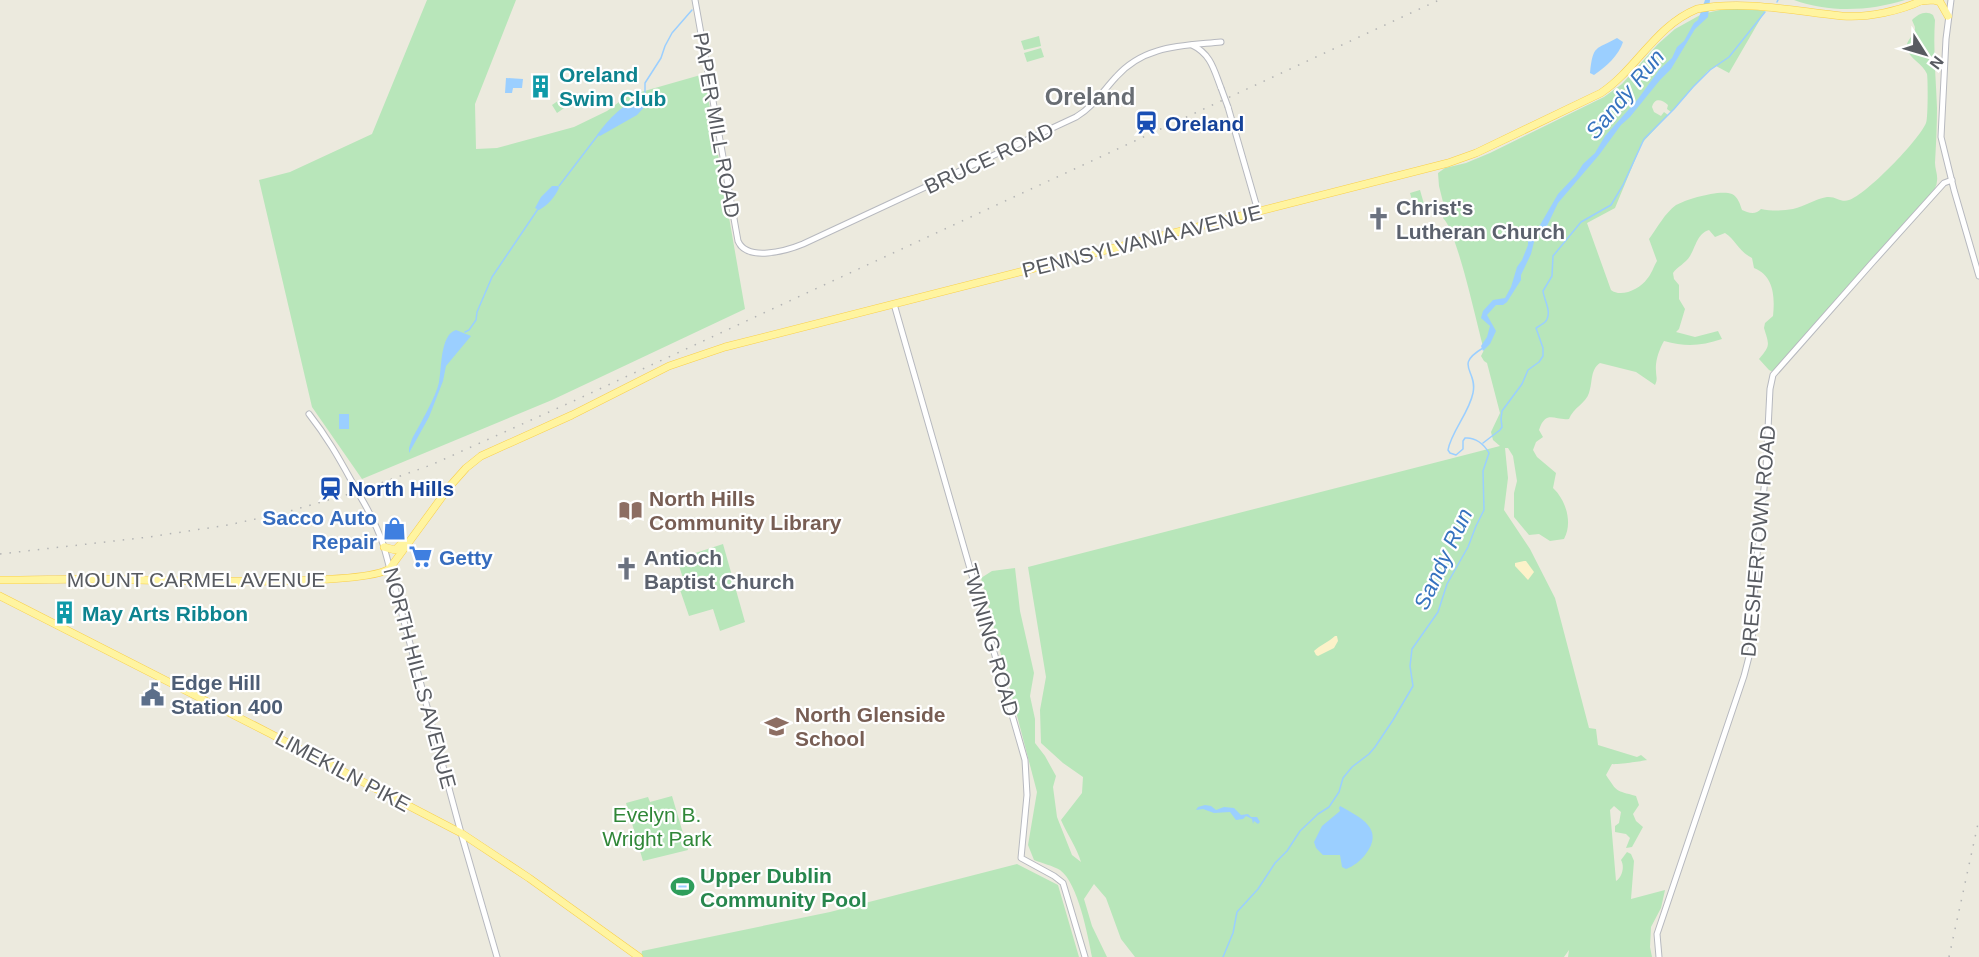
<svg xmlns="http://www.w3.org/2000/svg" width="1979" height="957" font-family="Helvetica,sans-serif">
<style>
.green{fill:#b8e6ba}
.sand{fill:#fcf2c9}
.water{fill:#9bcfff}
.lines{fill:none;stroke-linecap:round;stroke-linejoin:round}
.stream{stroke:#9bcfff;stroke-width:1.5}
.minor-casing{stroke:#b7b9bf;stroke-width:7}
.major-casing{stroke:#f9cf4a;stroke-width:8}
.minor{stroke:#fff;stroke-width:5}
.major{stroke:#fff4a0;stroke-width:7}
.rail{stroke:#b3b4b4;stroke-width:1.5;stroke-dasharray:1.5 8;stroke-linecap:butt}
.minor-bridge-casing{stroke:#b7b9bf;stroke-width:7;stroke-linecap:butt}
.minor-bridge{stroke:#fff;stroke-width:5}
.labels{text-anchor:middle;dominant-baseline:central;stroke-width:4.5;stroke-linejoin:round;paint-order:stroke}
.culture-label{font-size:21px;font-weight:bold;fill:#0d838f;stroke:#fff;text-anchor:start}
.transit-label{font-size:21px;font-weight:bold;fill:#164399;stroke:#fff;text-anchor:start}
.street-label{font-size:21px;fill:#585b61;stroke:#fff}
.worship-label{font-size:21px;font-weight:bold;fill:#5b616d;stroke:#fff;text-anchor:start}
.education-label{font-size:21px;font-weight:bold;fill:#785e54;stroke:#fff;text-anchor:start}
.shop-label{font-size:21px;font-weight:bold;fill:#366cbe;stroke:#fff;text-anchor:end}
.service-label{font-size:21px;font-weight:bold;fill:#4e5e75;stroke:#fff;text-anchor:start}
.park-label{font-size:21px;fill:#308738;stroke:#fff}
.leisure-label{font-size:21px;font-weight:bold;fill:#27864d;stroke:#fff;text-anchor:start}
.water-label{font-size:22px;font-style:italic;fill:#3673bf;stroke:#fff}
.quarter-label{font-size:24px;font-weight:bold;fill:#686d73;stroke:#fff}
</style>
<rect width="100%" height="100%" fill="#eceade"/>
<g class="green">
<path d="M427 0H516L475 104 476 149 497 148 574 127 607 111 627 96 704 74 745 309 552 400 362 479 312 407 259 180 290 172 372 134Z"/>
<path d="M1794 0H1905C1870 11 1829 13 1794 0Z"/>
<path d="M1729 8 1750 9 1765 11 1729 73 1716 66 1708 71 1671 112 1667 109 1668 105C1662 100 1655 97 1652 107L1654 112 1661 116 1664 112 1668 115 1642 143 1615 208 1587 223 1611 290C1621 298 1640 289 1647 279 1651 275 1654 266 1657 261L1649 239C1657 228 1665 213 1676 205 1687 199 1720 189 1732 194 1738 197 1740 204 1742 210 1748 213 1756 215 1761 209 1771 211 1783 211 1793 209 1805 206 1815 199 1827 197 1836 196 1841 203 1849 200 1866 195 1919 140 1926 123 1928 120 1928 79 1927 74 1923 64 1910 59 1907 49 1905 39 1915 37 1915 28 1915 26 1913 23 1912 20 1918 14 1926 10 1933 15L1935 20C1933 50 1936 79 1937 108 1937 126 1936 144 1935 163 1935 169 1938 175 1937 181 1937 190 1925 200 1919 207L1773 372 1769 370 1759 359C1771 345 1769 345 1764 328L1765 323 1773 316C1775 297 1774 276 1754 268L1752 258C1738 251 1736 240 1725 233L1715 237 1709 230C1697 234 1696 246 1690 256 1686 263 1677 267 1673 273L1674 279 1679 285V299L1685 309 1679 329 1676 332 1695 337 1718 331 1722 339C1701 346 1686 347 1664 341 1659 350 1655 361 1656 371 1656 377 1658 379 1655 385L1636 372 1600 363C1590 370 1593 381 1589 393 1586 403 1573 408 1569 419 1555 421 1546 409 1539 430L1543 437 1536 442 1533 450 1537 457 1556 473 1553 488C1566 500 1573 523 1564 539L1550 541 1539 534 1529 535 1514 517V493L1517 481 1513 456 1508 448H1505L1508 478 1504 510 1530 549 1555 598 1589 728 1596 729 1598 745 1637 757 1641 755 1647 760C1643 761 1615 765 1612 764L1606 775C1618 793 1615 790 1636 796L1639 805 1633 814 1636 821 1643 827 1632 847 1626 848 1630 838 1626 834 1615 832V826L1619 823 1621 812 1614 806 1610 810 1616 881C1622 877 1625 867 1621 860L1627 852 1631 854 1634 861 1631 899 1665 890 1661 908 1651 927 1650 947 1652 957H1568L1569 950 1564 957H1135L1121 939 1106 898 1094 884 1084 899 1092 926 1107 957H1092C1088 936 1078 883 1060 870 1053 866 1042 863 1034 860L1028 845 1037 792 981 578 992 571 1015 568 1020 611 1034 673 1030 696 1035 719V743L1045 756 1056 776 1053 787 1057 817 1072 855 1081 862C1077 848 1067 834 1061 820L1082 793 1083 777 1063 763 1041 743 1040 710 1046 677 1028 567 1500 446 1493 440 1491 432 1500 413 1487 363 1484 361 1481 356 1484 350C1477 325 1457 231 1443 218L1444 206 1439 186 1438 173 1445 168 1466 163 1490 153 1604 97 1622 84 1658 44 1675 29 1702 14Z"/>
<path d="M1039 36 1041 46 1024 50 1021 41Z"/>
<path d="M1041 48 1044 57 1027 62 1024 53Z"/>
<path d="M565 96 570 104 557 113 552 105Z"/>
<path d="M1420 190 1424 204 1414 207 1410 193Z"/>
<path d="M723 544 745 622 720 631 713 609 689 616 679 587 685 585 677 559Z"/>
<path d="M672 796 688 850 643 861 626 803 648 797 650 802Z"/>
<path d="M1017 864 1058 885 1079 957H641L642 951 830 912Z"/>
</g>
<g class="sand">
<path d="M1524 561H1526L1534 572 1528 580 1515 566V563Z"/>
<path d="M1335 636H1337L1338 641 1334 648 1318 656 1316 655 1314 651C1320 645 1329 642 1335 636Z"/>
</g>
<g class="water">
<path d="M1705 0H1710L1708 17 1695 29 1671 69 1660 80 1630 117 1621 125 1599 155 1558 203 1547 226 1535 238 1531 254 1521 275V280L1507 302 1503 305H1496L1487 315 1496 331 1490 344 1483 351 1481 346 1487 337 1490 326 1481 318 1483 311 1493 300 1505 298 1511 287 1517 267 1522 260 1528 245V235L1540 225 1558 194 1576 175 1583 164 1595 153 1605 136 1638 99 1659 70 1672 58 1677 47 1684 41 1694 23 1698 20Z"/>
<path d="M1617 38 1623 42C1619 55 1606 67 1594 75L1590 73C1593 44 1596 50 1617 38Z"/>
<path d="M506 78 523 79 522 88H513L512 93H505Z"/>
<path d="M644 95 648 97 649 102 637 115 600 136 597 135C608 119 625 102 644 95Z"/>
<path d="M552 186H558L559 188C555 197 548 205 539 210L535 208 541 197Z"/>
<path d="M456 330 471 336 446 366 443 381 429 417 409 453V448L412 439C420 424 436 397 439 382 442 367 440 335 456 330Z"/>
<rect x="339" y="414" width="10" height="15"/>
<path d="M1205 805 1211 806 1216 810 1224 807 1234 808 1241 815 1248 814 1251 817H1257L1260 822 1258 824 1254 821 1253 824 1252 819 1246 816 1243 819 1236 820 1230 812 1214 813 1203 809 1196 810 1198 807Z"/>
<path d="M1340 806C1360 817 1386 829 1365 855 1360 861 1354 866 1346 869L1342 867 1340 855H1323L1316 848 1314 842 1322 826 1340 811 1339 808Z"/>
<circle cx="682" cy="888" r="8"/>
</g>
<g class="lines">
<g class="stream">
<path d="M1777 2 1778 0"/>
<path d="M645 95V83L661 58 665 46 672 33 692 10"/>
<path d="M559 186 598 135"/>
<path d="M465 332 469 330 476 320 477 312 492 277 538 209"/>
<path d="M1483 443 1500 430 1502 427 1501 419 1502 411 1522 384 1528 370 1539 362 1543 356V348L1536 328C1539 326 1543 324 1545 322 1553 313 1544 300 1543 291L1552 276 1553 256 1581 222 1611 205 1623 185 1644 139 1674 109 1693 87 1710 70 1729 57 1765 12"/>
<path d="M1223 957 1233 933 1237 912 1258 889 1275 863 1287 851 1300 831 1318 814 1329 807 1339 792 1343 778 1352 767 1369 754 1375 747 1393 720 1413 686 1410 666 1412 649 1438 612 1447 584 1468 547 1476 526 1484 510 1483 471 1489 453C1484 444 1475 437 1465 438L1463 441V449L1456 455 1450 453 1448 450C1451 432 1469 413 1473 393 1478 370 1453 366 1483 348"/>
</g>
<defs>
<g id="minor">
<path d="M695 0 738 241C747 262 786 251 803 244L1076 117C1093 107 1103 91 1116 77 1144 45 1182 46 1221 42"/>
<path d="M1951 0 1946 39 1941 137 1954 190 1979 276"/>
<path d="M1192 45C1211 54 1214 70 1221 88"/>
<path d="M1228 107 1258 211"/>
<path d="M894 304 1025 760 1027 795 1021 858 1054 876 1063 883 1085 957"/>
<path d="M309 414C331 442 343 466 360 496 370 513 378 528 384 547L461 833 497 957"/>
<path d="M1659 957 1657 934 1744 676 1752 645 1756 565 1766 469 1770 389 1773 375 1871 264 1944 183 1952 180"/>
</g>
<g id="major">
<path d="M1921 1 1933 0 1940 2 1948 16"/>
<path d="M384 547 395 550 403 542"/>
<path d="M0 580C32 580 64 579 96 579 139 580 368 588 390 568L450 486 466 468 481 456 572 415 669 366 725 347 1448 163 1476 153 1601 93C1637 69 1655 26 1697 9 1745 0 1793 11 1842 16 1868 18 1900 11 1923 0"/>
<path d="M0 596 269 733 461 833 529 878 639 957"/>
</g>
</defs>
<use href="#minor" class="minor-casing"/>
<use href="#major" class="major-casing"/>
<use href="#minor" class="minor"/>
<use href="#major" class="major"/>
<g class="rail">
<path d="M0 554 149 537 228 525 279 514 353 493 431 465 578 399 1439 0"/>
<path d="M1949 957 1979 819"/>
</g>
<defs>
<path id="minor-bridge" d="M1221 88 1228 107"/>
</defs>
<use href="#minor-bridge" class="minor-bridge-casing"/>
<use href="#minor-bridge" class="minor-bridge"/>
</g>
<defs>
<symbol id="building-bare" viewBox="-9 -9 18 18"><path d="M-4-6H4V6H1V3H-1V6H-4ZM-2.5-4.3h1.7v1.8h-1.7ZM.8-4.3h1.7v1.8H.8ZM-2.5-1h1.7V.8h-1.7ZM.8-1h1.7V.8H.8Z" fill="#0f9aa8" stroke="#fff" stroke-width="2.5" paint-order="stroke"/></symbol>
<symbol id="station-bare" viewBox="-9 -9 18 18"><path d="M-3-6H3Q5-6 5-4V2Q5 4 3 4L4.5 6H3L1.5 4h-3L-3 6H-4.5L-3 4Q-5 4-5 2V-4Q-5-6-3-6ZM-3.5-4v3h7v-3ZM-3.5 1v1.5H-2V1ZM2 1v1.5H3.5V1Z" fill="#1a4fb4" stroke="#fff" stroke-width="2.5" paint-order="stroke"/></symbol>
<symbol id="church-bare" viewBox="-9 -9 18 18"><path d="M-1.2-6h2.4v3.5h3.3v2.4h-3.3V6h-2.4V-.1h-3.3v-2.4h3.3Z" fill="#6b7280" stroke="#fff" stroke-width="2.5" paint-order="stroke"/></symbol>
<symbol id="library-bare" viewBox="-9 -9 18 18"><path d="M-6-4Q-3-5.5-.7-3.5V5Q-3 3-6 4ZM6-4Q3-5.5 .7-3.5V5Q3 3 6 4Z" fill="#8d6e63" stroke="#fff" stroke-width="2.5" paint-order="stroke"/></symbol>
<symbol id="shop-bare" viewBox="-9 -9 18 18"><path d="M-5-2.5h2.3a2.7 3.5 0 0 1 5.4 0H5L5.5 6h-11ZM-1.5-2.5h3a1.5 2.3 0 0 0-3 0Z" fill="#3f7fe0" stroke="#fff" stroke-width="2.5" paint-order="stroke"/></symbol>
<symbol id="supermarket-bare" viewBox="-9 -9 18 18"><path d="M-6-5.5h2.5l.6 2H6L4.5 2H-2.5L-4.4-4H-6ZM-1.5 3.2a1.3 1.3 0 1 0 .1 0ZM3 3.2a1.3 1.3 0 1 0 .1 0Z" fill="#3f7fe0" stroke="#fff" stroke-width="2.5" paint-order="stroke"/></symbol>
<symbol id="civic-bare" viewBox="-9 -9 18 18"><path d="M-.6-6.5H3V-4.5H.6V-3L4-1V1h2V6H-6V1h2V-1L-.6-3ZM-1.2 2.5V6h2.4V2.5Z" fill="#5c6f8a" stroke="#fff" stroke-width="2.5" paint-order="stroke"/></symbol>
<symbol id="school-bare" viewBox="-9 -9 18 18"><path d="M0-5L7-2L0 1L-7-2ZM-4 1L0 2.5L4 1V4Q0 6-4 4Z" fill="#8d6e63" stroke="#fff" stroke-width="2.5" paint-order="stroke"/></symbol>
<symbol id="stadium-bare" viewBox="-9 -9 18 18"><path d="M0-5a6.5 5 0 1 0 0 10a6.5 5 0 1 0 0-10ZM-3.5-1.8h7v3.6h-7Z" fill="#2e9e5b" stroke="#fff" stroke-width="2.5" paint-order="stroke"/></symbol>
</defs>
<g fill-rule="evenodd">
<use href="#building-bare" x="524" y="70" width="33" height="33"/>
<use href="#station-bare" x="1130" y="106" width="33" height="33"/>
<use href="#church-bare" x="1362" y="202" width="33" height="33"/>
<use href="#station-bare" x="314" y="472" width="33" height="33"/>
<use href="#library-bare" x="614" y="494" width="33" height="33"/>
<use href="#shop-bare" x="378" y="512" width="33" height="33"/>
<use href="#supermarket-bare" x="404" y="540" width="33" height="33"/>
<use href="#church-bare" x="610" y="552" width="33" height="33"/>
<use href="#building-bare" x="48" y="596" width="33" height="33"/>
<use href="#civic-bare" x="136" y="678" width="33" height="33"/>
<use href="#school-bare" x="760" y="710" width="33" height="33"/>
<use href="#stadium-bare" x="666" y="870" width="33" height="33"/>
</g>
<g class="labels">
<g class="culture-label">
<text x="559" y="74">Oreland<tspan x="559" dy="24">Swim Club</tspan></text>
<text x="82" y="613">May Arts Ribbon</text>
</g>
<g class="transit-label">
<text x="1165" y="123">Oreland</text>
<text x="348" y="488">North Hills</text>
</g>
<g class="street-label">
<text transform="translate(717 125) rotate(80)">PAPER MILL ROAD</text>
<text transform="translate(989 158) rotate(-25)">BRUCE ROAD</text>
<text transform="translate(1142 241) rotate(-14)">PENNSYLVANIA AVENUE</text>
<text transform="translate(1758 541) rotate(-85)">DRESHERTOWN ROAD</text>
<text x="196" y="579">MOUNT CARMEL AVENUE</text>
<text transform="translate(991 640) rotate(74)">TWINING ROAD</text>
<text transform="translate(420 678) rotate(75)">NORTH HILLS AVENUE</text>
<text transform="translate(343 771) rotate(28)">LIMEKILN PIKE</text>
</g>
<g class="worship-label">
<text x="1396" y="207">Christ's<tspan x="1396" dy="24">Lutheran Church</tspan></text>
<text x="644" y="557">Antioch<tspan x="644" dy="24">Baptist Church</tspan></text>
</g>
<g class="education-label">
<text x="649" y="498">North Hills<tspan x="649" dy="24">Community Library</tspan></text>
<text x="795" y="714">North Glenside<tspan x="795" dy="24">School</tspan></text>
</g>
<g class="shop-label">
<text x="377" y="517">Sacco Auto<tspan x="377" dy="24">Repair</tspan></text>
<text x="439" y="557" text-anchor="start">Getty</text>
</g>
<g class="service-label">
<text x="171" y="682">Edge Hill<tspan x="171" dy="24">Station 400</tspan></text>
</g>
<g class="park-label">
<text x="657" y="814">Evelyn B.<tspan x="657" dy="24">Wright Park</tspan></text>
</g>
<g class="leisure-label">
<text x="700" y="875">Upper Dublin<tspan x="700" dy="24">Community Pool</tspan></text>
</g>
<g class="water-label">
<text transform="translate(1625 94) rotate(-50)">Sandy Run</text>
<text transform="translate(1443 559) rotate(-65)">Sandy Run</text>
</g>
<g class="quarter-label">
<text x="1090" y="96">Oreland</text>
</g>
</g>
<g transform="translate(1925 54) rotate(127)" stroke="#ffffff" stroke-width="4.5" paint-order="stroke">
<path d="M0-4.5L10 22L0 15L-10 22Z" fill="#585b61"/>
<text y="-9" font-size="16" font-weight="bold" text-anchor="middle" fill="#585b61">N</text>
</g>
</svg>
